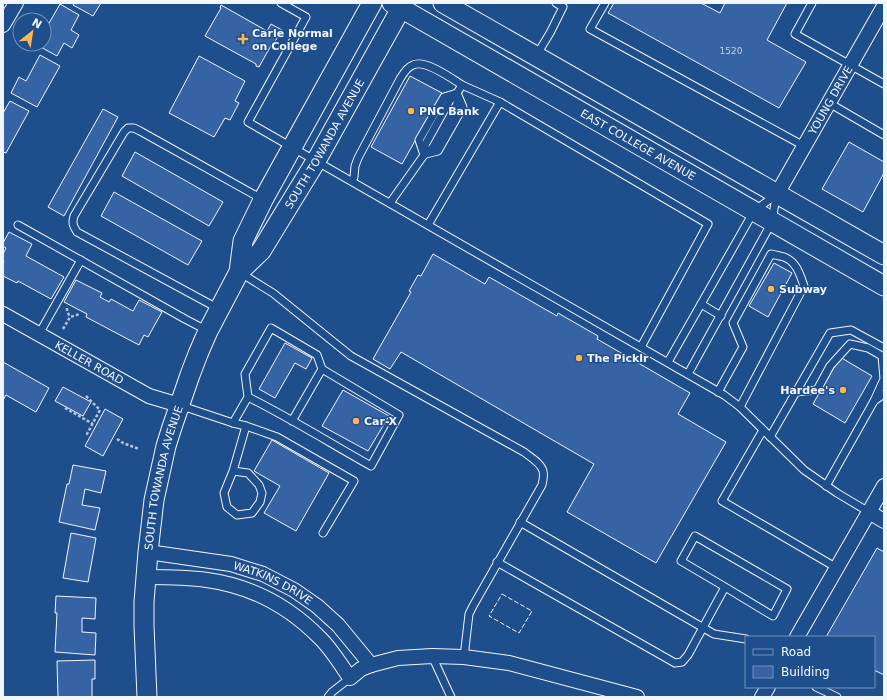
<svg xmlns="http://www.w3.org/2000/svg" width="887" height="700" font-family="'DejaVu Sans',sans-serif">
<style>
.building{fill:#3563a3;stroke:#f2f6ff}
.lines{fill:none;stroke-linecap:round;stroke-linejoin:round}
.lane-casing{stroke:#f2f6ff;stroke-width:9}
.street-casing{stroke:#f2f6ff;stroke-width:16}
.secondary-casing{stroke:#f2f6ff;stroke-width:21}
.path{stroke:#b3c4dc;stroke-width:2.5;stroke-dasharray:3 2;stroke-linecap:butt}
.lane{stroke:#1f4e8c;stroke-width:7}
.street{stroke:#1f4e8c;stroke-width:14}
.secondary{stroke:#1f4e8c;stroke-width:19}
.fence{stroke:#f2f6ff;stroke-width:1;stroke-dasharray:5 2;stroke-linecap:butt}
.poi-dot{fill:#ffb74d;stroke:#1f4e8c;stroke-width:1.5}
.labels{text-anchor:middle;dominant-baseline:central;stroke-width:3;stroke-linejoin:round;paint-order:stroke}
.number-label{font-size:9px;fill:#c3d1e8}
.poi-label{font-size:11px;font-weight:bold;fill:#f2f6ff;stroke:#1f4e8c;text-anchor:start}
.street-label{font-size:11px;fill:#f2f6ff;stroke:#1f4e8c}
</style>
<rect width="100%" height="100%" fill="#1f4e8c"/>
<g class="building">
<path d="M74 3H101L93 16 73 5Z"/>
<path d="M614 3H701L720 13 725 3H787L767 40 806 62 779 108 608 13Z"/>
<path d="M60 4 79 15 71 30 79 35 72 48 64 43 57 56 37 45V44H44V32Z"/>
<path d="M221 5 267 31 271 24 282 30 274 43 273 42 259 67 256 66V64L205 36 221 8H220Z"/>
<path d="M40 55 60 66 37 107 11 93 19 77 26 81Z"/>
<path d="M199 56 245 81 235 101 239 103 230 120 225 118 214 137 169 113Z"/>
<path d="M410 76 442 93 402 164 371 147Z"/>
<path d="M10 101 29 111 6 153 3 152V113Z"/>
<path d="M103 109 118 117 64 216 48 207Z"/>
<path d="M849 142 884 162V173L863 212 822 189Z"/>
<path d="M135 152 223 202 209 226 122 176Z"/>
<path d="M114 192 202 241 188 265 101 216Z"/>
<path d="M9 232 32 244 26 256 64 277 51 299 18 281 17 283 3 276V263L4 261H3V254L6 248 3 246V243Z"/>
<path d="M433 254 485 284 489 277 557 316 558 313 598 336 597 339 690 393 678 414 726 442 656 563 567 512 594 464 401 352 390 369 373 359 411 292 409 291 418 275 421 276Z"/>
<path d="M774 263 792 273 768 317 749 306Z"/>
<path d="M76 280 102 293 100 297 109 302 111 299 133 311 139 300 162 312 148 337 144 335 139 345 86 317 87 314 64 302Z"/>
<path d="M285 343 312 358 306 369 295 363 275 398 259 389Z"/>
<path d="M840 357 872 376 845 423 813 404Z"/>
<path d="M3 362 49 388 36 412 6 395 3 400Z"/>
<path d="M63 387 91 402 83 416 55 401Z"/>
<path d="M343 390 389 416 368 451 322 426Z"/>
<path d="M105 409 123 419 103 456 85 446Z"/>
<path d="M272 440 329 473 296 531 264 513 280 486 254 471Z"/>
<path d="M73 465 106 471 101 493 85 489 82 505 100 508 95 530 59 522 67 484H69Z"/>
<path d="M71 533 96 538 88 582 63 578Z"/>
<path d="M877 548 884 552V675L874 670V637H826Z"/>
<path d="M56 596 96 598 95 619 82 618V632L96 633 95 655 55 652 57 613H55Z"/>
<path d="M95 660V679H92V697H58L57 661Z"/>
</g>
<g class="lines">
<defs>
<g id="lane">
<path d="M281 3 306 17 248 122 724 395 740 407 804 470 837 493 869 512"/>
<path d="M605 3 590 29 804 146"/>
<path d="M812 3 795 34 884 84"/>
<path d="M536 56 550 33 563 7 556 3"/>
<path d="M462 85 500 102"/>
<path d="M829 103 884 135"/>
<path d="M423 152 419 140 444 97 457 93"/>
<path d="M426 154 438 151 463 107 458 95"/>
<path d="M352 181 354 177 355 166 358 158 400 79C403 74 407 67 413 65 425 59 451 78 462 85L457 93 450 100 425 145 424 155"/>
<path d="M390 203 424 155 433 147 457 104V93"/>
<path d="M18 225 185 319 208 331"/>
<path d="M428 225 500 102 708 224 641 347"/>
<path d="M239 272 273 293 336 344 351 356 524 452C530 457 541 463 543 471 544 475 543 481 542 485L473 606 469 614 464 657"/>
<path d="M701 304 721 316"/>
<path d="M219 309 77 232C73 226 72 223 74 216L124 132 128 128H134L140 131 262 199"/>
<path d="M39 334 81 260"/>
<path d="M668 362 754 211 777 194"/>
<path d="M688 374 772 222 776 196"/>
<path d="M718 392 743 347 733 323 771 254C775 255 780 256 784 257 797 262 800 275 804 286L740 407"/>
<path d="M796 392 817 390 830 366 850 344 868 348 882 356 884 379 874 401"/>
<path d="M248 397C290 418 330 443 371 466L399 415 322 369 292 421"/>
<path d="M179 405 233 423 246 426 277 437 354 481 323 533"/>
<path d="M233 423 248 397 245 374 271 328 317 355 322 369"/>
<path d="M763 430 722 501 837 568"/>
<path d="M770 437 830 333 851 330 884 348"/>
<path d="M233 471 248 473 259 485 262 493 260 502 252 513 237 515 227 507 224 493 233 471 246 426"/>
<path d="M826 486 874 401 884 394"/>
<path d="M520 522 714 634 746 639"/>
<path d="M497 562 675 663 682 662 688 655 725 587 773 616 787 589 695 536 681 561 725 587"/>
<path d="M432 656 451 697"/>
<path d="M816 687 837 697"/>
<path d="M328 697 332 692 350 678"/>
</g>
<g id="street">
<path d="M3 25 16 3"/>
<path id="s1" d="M777 194 884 6"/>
<path id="s2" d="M3 314 149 396 179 405"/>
<path d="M869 512 884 521"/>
<path id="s3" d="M148 552 231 564 263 574 294 590 317 606 338 625 371 665"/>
<path d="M146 577C166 577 187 577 207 580 251 586 290 607 321 639 332 650 341 665 350 678L361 669 371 665 398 658 432 656 464 657 509 663 637 697"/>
<path d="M797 637 884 486"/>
<path d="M762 697 768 687"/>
</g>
<g id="secondary">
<path id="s4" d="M392 3 884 286"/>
<path d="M443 3 884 255"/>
<path id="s5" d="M239 272 261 251 316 161 404 3"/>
<path id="s6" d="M147 697 144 626V602L148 552 154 500 166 446 172 427 190 375 198 354 208 331 239 272 243 241 263 200 372 3"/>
</g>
</defs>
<use href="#lane" class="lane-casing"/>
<use href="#street" class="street-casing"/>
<use href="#secondary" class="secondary-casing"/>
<g class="path">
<path d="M67 308V311L70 317"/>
<path d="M63 329 70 317 77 315 80 313"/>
<path d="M86 396 100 410 87 434 89 435"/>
<path d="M65 408 93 424"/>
<path d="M117 439 123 443 139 449"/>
</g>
<use href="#lane" class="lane"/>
<use href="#street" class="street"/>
<use href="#secondary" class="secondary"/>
<path class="fence" d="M502 594 532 611 519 633 489 616Z"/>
</g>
<g class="poi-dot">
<path d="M241 33h4v4h4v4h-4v4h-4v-4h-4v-4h4z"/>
<circle cx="411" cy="111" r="4"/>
<circle cx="771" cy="289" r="4"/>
<circle cx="579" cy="358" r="4"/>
<circle cx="843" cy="390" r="4"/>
<circle cx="356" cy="421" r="4"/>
</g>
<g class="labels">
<g class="number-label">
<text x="731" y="51">1520</text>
</g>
<g class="poi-label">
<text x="252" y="33">Carle Normal<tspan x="252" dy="13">on College</tspan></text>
<text x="419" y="111">PNC Bank</text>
<text x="779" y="289">Subway</text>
<text x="587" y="358">The Picklr</text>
<text x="835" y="390" text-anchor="end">Hardee's</text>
<text x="364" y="421">Car-X</text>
</g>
<g class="street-label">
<text stroke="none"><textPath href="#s1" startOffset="108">YOUNG DRIVE</textPath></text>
<text stroke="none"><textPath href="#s5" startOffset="155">SOUTH TOWANDA AVENUE</textPath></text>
<text stroke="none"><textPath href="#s4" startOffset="284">EAST COLLEGE AVENUE</textPath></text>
<text stroke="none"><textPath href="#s2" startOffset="99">KELLER ROAD</textPath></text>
<text stroke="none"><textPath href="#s6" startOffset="221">SOUTH TOWANDA AVENUE</textPath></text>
<text stroke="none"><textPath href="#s3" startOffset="130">WATKINS DRIVE</textPath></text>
</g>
</g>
<rect width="887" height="700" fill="none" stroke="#f2f6ff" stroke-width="8"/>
<rect x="745" y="636" width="130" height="52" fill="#1f4e8c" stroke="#7391ba"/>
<rect x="753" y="649" width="20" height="6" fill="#1f4e8c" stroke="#7391ba"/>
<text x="781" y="656" font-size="12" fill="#f2f6ff">Road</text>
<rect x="753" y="666" width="20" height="12" fill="#3563a3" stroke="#7391ba"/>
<text x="781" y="676" font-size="12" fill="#f2f6ff">Building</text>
<g transform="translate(32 32) rotate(30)"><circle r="19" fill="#1f4e8c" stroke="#7391ba"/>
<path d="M0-3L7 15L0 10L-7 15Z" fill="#ffb74d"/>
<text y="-6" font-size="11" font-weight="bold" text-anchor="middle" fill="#f2f6ff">N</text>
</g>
</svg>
